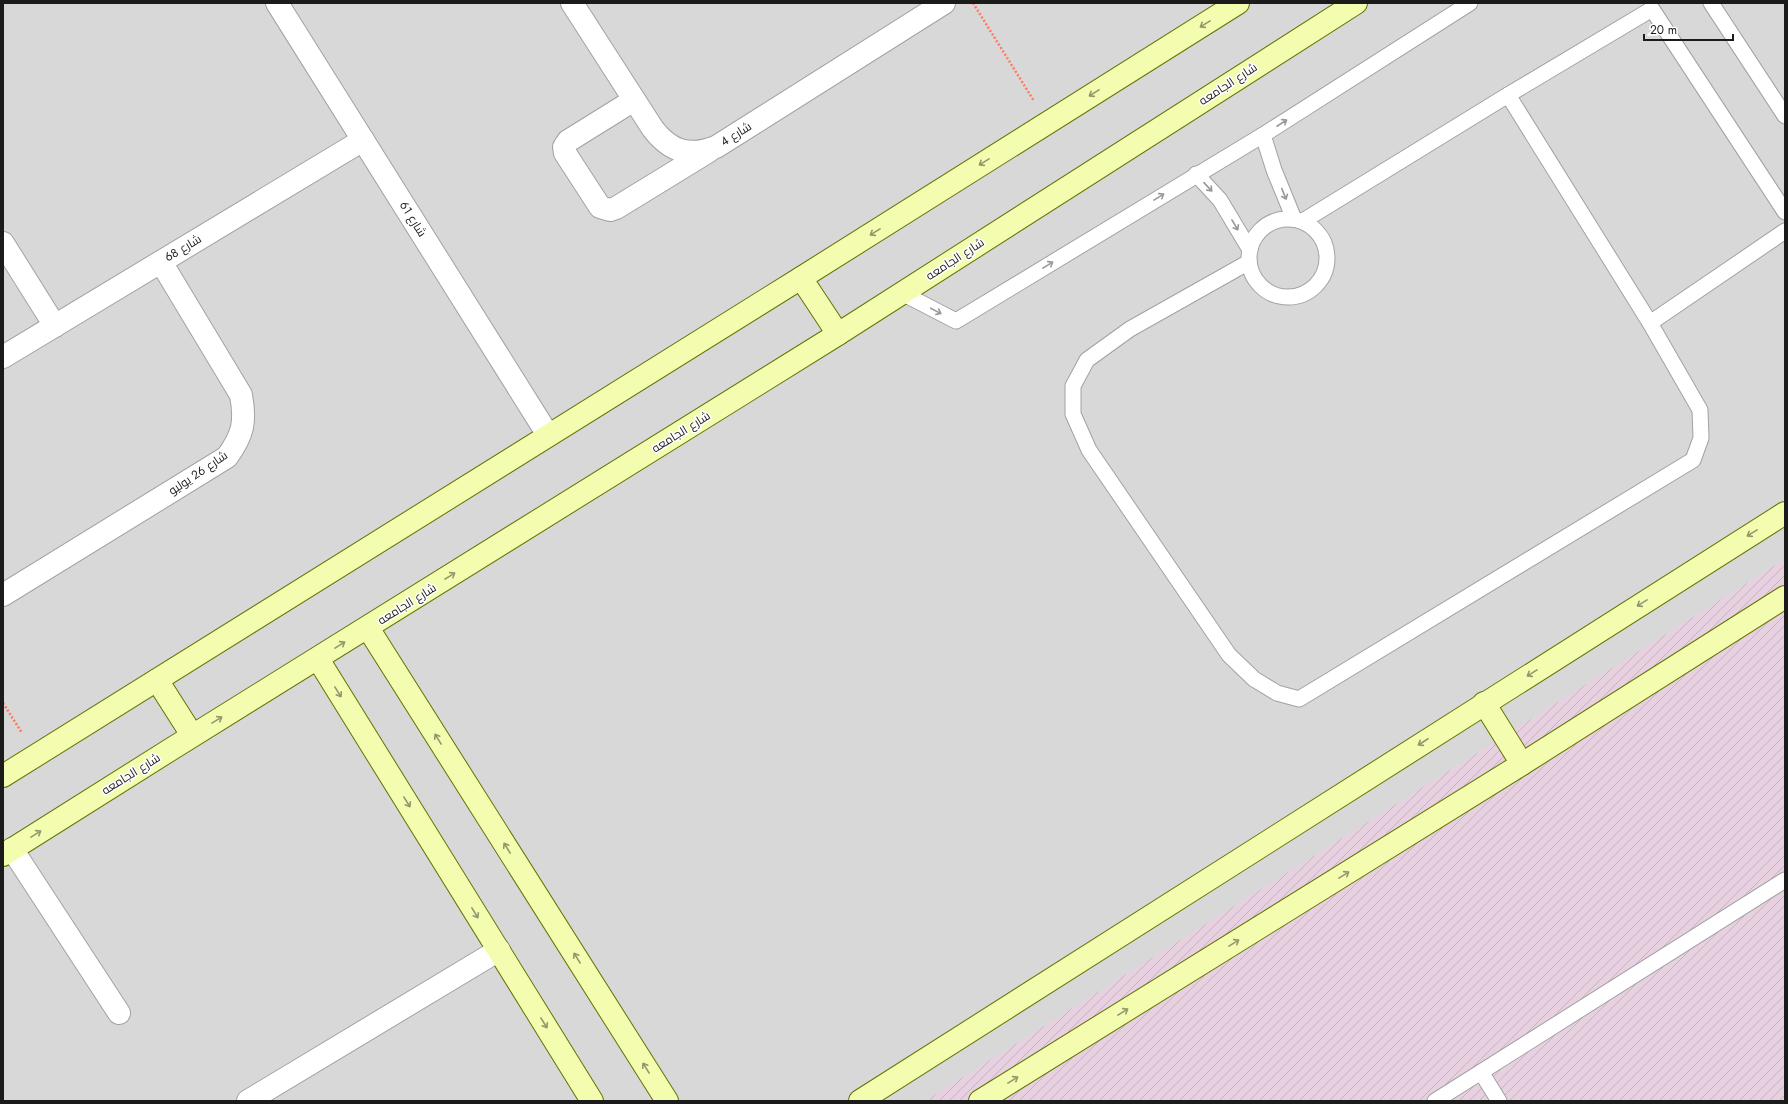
<svg xmlns="http://www.w3.org/2000/svg" width="1788" height="1104" font-family="Jost,Cairo,sans-serif">
<style>
.residential{fill:#d9d8d8}
.industrial{fill:url(#industrial-furrows)}
.lines{fill:none;stroke-linecap:round;stroke-linejoin:round}
.lane-casing{stroke:#a2a2a2;stroke-width:17}
.street-casing{stroke:#a2a2a2;stroke-width:24}
.secondary-casing{stroke:#607400;stroke-width:24}
.path{stroke:#ff7a5f;stroke-width:2.5;stroke-dasharray:2 2;stroke-linecap:butt}
.lane{stroke:#fff;stroke-width:15}
.street{stroke:#fff;stroke-width:22}
.secondary{stroke:#f3fcaf;stroke-width:22}
.oneway{stroke:#92976c}
.oneway2{stroke:#989898}
.labels{text-anchor:middle;dominant-baseline:central;stroke-width:3;stroke-linejoin:round;paint-order:stroke}
.street-label{font-size:12px;fill:#1b1b1b;stroke:#fff}
</style>
<defs>
<pattern id="industrial-furrows" width="10" height="10" patternUnits="userSpaceOnUse"><rect width="10" height="10" fill="#e7d1e1"/><path d="M-1 1l2-2M0 10L10 0M9 11l2-2" fill="none" stroke="#c6b3c0"/></pattern>
</defs>
<rect width="100%" height="100%" fill="#edeae0"/>
<rect class="residential" x="3" y="3" width="1782" height="1098"/>
<path class="industrial" d="M1785 559V1101H925Z"/>
<g class="lines">
<defs>
<g id="lane">
<path d="M1711 3 1785 116"/>
<path d="M1263 135 1274 170 1294 219"/>
<path d="M1196 174 1220 200 1250 250"/>
<path d="M1785 212 1652 9 1508 95 1650 323 1785 231"/>
<circle cx="1288" cy="258" r="39"/>
<path d="M1303 221 1508 95"/>
<path d="M1249 262 1130 329 1087 360 1073 386V414L1089 450 1229 655 1254 679 1277 693 1299 699 1693 460 1701 438 1700 410 1650 323"/>
<path d="M902 293 956 321 1263 135 1470 3"/>
<path d="M1481 1072 1499 1101"/>
<path d="M1435 1101 1785 880"/>
</g>
<g id="street">
<path d="M277 3 548 435"/>
<path d="M572 3 653 129C671 152 689 157 716 147L944 3"/>
<path d="M634 100 568 141 564 147 565 153 600 207 610 210 616 208 709 151"/>
<path d="M3 243 55 326"/>
<path d="M3 357 363 140"/>
<path d="M3 595 227 457C243 435 246 422 241 395L161 262"/>
<path d="M12 849 119 1013"/>
<path d="M248 1101 499 950"/>
</g>
<g id="secondary">
<path d="M801 278 838 334"/>
<path d="M368 628 667 1101"/>
<path d="M318 659 592 1101"/>
<path d="M157 680 192 735"/>
<path d="M1484 703 1522 764"/>
<path d="M3 776 801 278 1238 3"/>
<path d="M3 855C279 680 558 510 835 336 1009 226 1182 114 1356 3"/>
<path d="M860 1101 1785 513"/>
<path d="M980 1101 1522 764 1785 597"/>
</g>
</defs>
<use href="#lane" class="lane-casing"/>
<use href="#street" class="street-casing"/>
<use href="#secondary" class="secondary-casing"/>
<g class="path">
<path d="M973 3 1034 101"/>
<path d="M3 703 22 733"/>
</g>
<use href="#lane" class="lane"/>
<use href="#street" class="street"/>
<use href="#secondary" class="secondary"/>
</g>
<defs><path id="oneway-shaft" d="M-6 0H5M1.5-3L5.5 0L1.5 3" fill="none" stroke-width="1.6" stroke-linecap="round" stroke-linejoin="round"/></defs>
<g class="oneway">
<use href="#oneway-shaft" transform="translate(1205 24) rotate(148)"/>
<use href="#oneway-shaft" transform="translate(1094 93) rotate(148)"/>
<use href="#oneway-shaft" transform="translate(984 162) rotate(148)"/>
<use href="#oneway-shaft" transform="translate(875 232) rotate(148)"/>
<use href="#oneway-shaft" transform="translate(1752 533) rotate(148)"/>
<use href="#oneway-shaft" transform="translate(450 576) rotate(-32)"/>
<use href="#oneway-shaft" transform="translate(1642 603) rotate(148)"/>
<use href="#oneway-shaft" transform="translate(340 645) rotate(-32)"/>
<use href="#oneway-shaft" transform="translate(1532 673) rotate(148)"/>
<use href="#oneway-shaft" transform="translate(338 692) rotate(58)"/>
<use href="#oneway-shaft" transform="translate(217 720) rotate(-31)"/>
<use href="#oneway-shaft" transform="translate(438 739) rotate(-122)"/>
<use href="#oneway-shaft" transform="translate(1423 742) rotate(147)"/>
<use href="#oneway-shaft" transform="translate(407 802) rotate(58)"/>
<use href="#oneway-shaft" transform="translate(36 834) rotate(-32)"/>
<use href="#oneway-shaft" transform="translate(507 848) rotate(-122)"/>
<use href="#oneway-shaft" transform="translate(1344 875) rotate(-32)"/>
<use href="#oneway-shaft" transform="translate(475 913) rotate(58)"/>
<use href="#oneway-shaft" transform="translate(1234 943) rotate(-32)"/>
<use href="#oneway-shaft" transform="translate(577 958) rotate(-122)"/>
<use href="#oneway-shaft" transform="translate(1123 1012) rotate(-32)"/>
<use href="#oneway-shaft" transform="translate(544 1023) rotate(58)"/>
<use href="#oneway-shaft" transform="translate(646 1068) rotate(-122)"/>
<use href="#oneway-shaft" transform="translate(1013 1080) rotate(-32)"/>
</g>
<g class="oneway2">
<use href="#oneway-shaft" transform="translate(1282 123) rotate(-33)"/>
<use href="#oneway-shaft" transform="translate(1208 187) rotate(47)"/>
<use href="#oneway-shaft" transform="translate(1284 194) rotate(68)"/>
<use href="#oneway-shaft" transform="translate(1159 197) rotate(-32)"/>
<use href="#oneway-shaft" transform="translate(1235 225) rotate(59)"/>
<use href="#oneway-shaft" transform="translate(1048 265) rotate(-32)"/>
<use href="#oneway-shaft" transform="translate(936 311) rotate(28)"/>
</g>
<g class="labels">
<g class="street-label">
<text transform="translate(1228 84) rotate(-33)">شارع الجامعه</text>
<text transform="translate(736 134) rotate(-32)">شارع 4</text>
<text transform="translate(413 219) rotate(58)">شارع 61</text>
<text transform="translate(183 248) rotate(-31)">شارع 68</text>
<text transform="translate(955 259) rotate(-33)">شارع الجامعه</text>
<text transform="translate(681 432) rotate(-32)">شارع الجامعه</text>
<text transform="translate(198 473) rotate(-34)">شارع 26 يوليو</text>
<text transform="translate(407 604) rotate(-32)">شارع الجامعه</text>
<text transform="translate(131 774) rotate(-32)">شارع الجامعه</text>
</g>
</g>
<rect width="1788" height="1104" fill="none" stroke="#1b1b1b" stroke-width="8"/>
<path d="M1644 34v6h89v-6" fill="none" stroke="#1b1b1b" stroke-width="2"/>
<text x="1650" y="34" font-size="12" fill="#1b1b1b" stroke="#ffffff" stroke-width="3" paint-order="stroke">20 m</text>
</svg>
